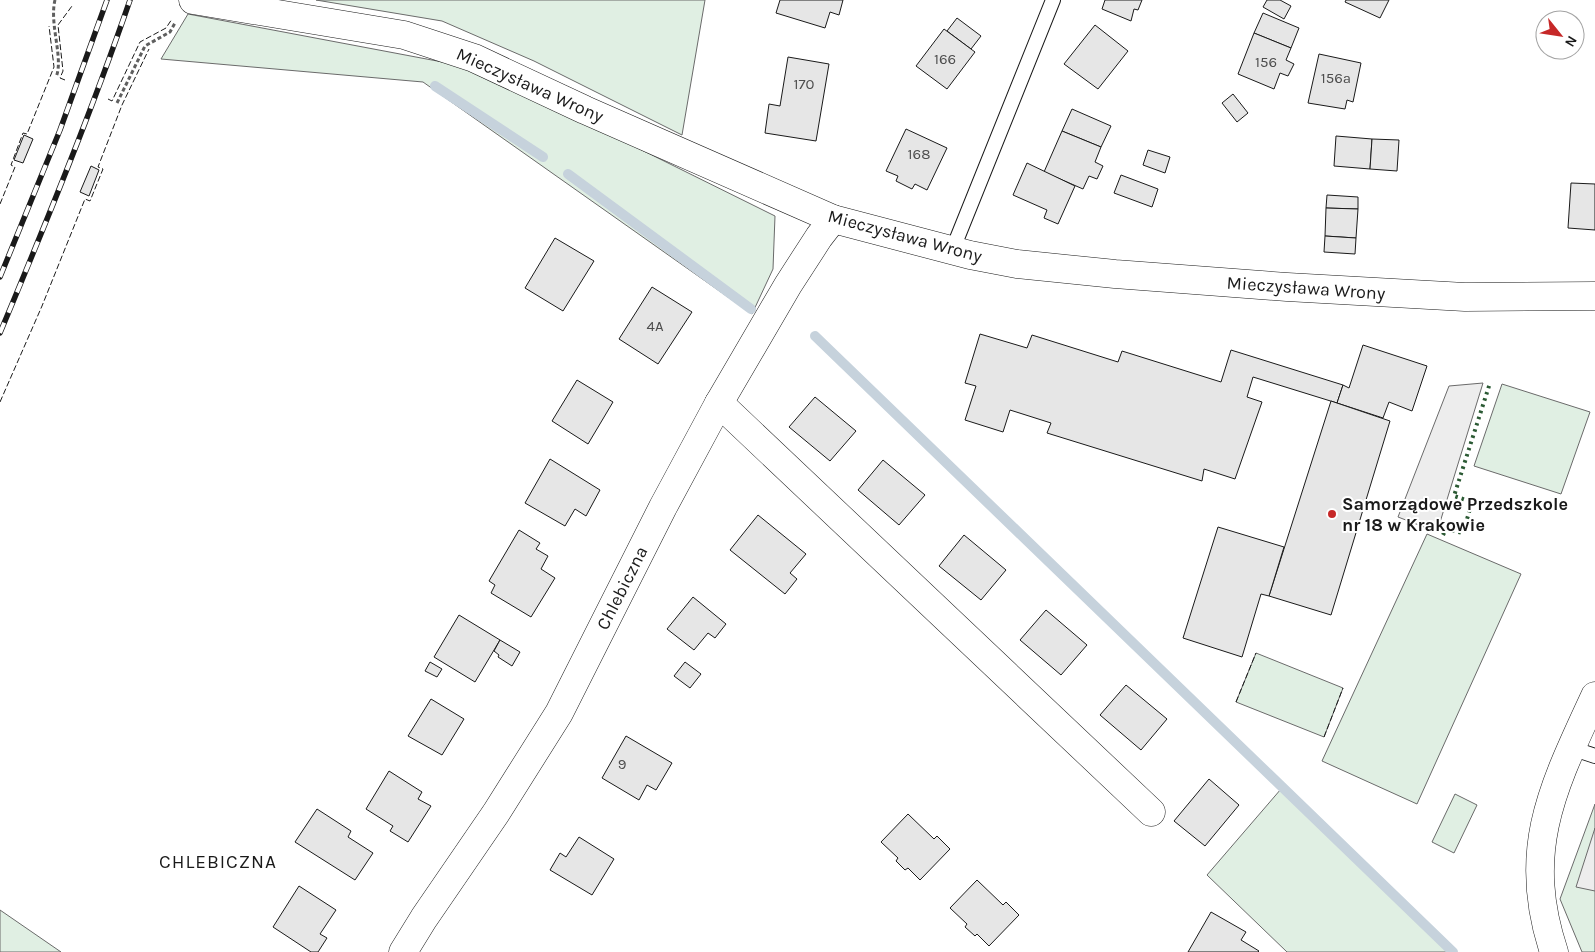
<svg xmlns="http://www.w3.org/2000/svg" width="1595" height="952" font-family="Karla,sans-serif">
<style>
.green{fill:#e0efe3;stroke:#6a6a6a}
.parking{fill:#ededed;stroke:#6a6a6a}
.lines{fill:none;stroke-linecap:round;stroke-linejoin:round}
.stream{stroke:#c6d2dc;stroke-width:10}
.building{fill:#e6e6e6;stroke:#1a1a1a}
.lane-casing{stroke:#1a1a1a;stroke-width:16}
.street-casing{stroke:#1a1a1a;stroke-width:29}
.secondary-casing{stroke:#1a1a1a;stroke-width:29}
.path{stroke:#5f5f5f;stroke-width:3;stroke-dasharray:4 2.5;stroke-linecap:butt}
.lane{stroke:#fff;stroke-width:14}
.street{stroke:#fff;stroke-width:28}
.secondary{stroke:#fff;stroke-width:28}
.rail-casing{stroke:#1a1a1a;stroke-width:5.5}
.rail{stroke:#fff;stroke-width:4;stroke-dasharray:11;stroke-linecap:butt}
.hedge{stroke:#2b5a34;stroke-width:4;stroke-dasharray:2.5 4;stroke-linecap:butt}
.fence{stroke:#1a1a1a;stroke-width:1;stroke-dasharray:6 2.5;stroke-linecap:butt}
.poi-dot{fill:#c62828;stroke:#fff;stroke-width:2}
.labels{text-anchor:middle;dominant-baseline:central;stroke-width:4;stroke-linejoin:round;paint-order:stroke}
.number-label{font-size:15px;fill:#4d4d4d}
.street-label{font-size:18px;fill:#1a1a1a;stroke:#fff}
.poi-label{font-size:18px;font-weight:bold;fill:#1a1a1a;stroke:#fff;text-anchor:start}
.neighbourhood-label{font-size:19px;letter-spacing:1px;fill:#1a1a1a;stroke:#fff}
</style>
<rect width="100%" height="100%" fill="#fff"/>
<g class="green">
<path d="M316 0H705L682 135 534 61 442 21Z"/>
<path d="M188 14 453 64 553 106 775 216 773 269 752 314 423 82 161 59Z"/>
<path d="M1502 384 1590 412 1561 494 1474 466Z"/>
<path d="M1427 534 1521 574 1417 804 1322 761Z"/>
<path d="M1256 653 1343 688 1324 737 1236 702Z"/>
<path d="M1281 789 1449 952H1287L1207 875Z"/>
<path d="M1455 794 1477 805 1454 853 1432 842Z"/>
<path d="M1595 804V952H1582L1560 899Z"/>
<path d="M0 910 61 952H0Z"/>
</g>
<g class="parking">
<path d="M1483 383 1437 532 1398 517 1449 386Z"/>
<path d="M1595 828V891L1576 887Z"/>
</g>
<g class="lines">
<g class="stream">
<path d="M435 86 543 157"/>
<path d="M568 174 751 309"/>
<path d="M815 336 1453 952"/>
</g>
</g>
<g class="building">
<path d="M780 0H843L839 15 830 12 825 28 776 13Z"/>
<path d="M1105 0H1142L1138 10 1134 9 1131 21 1102 9Z"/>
<path d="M1267 0H1280L1291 6 1284 19 1263 7Z"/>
<path d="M1346 0H1389L1380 18 1345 2Z"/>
<path d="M1263 13 1299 28 1291 48 1254 33Z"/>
<path d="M957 18 981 36 971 49 947 31Z"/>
<path d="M1095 25 1128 51 1098 89 1064 64Z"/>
<path d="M944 29 975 52 947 89 916 66Z"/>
<path d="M1254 33 1291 48 1286 60 1294 64 1288 76 1280 73 1274 89 1238 74Z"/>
<path d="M1319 54 1361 63 1353 102 1347 100 1345 109 1308 103Z"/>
<path d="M788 57 829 64 816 141 765 133 769 104 780 106Z"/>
<path d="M1233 94 1248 113 1237 122 1222 103Z"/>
<path d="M1072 109 1111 126 1101 147 1062 131Z"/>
<path d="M906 129 947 148 927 190 915 184 912 189 896 181 898 176 886 171Z"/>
<path d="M1062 131 1101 147 1095 162 1103 166 1097 179 1089 176 1083 189 1044 172Z"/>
<path d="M24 135 33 139 23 163 14 160Z"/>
<path d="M1336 136 1372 139 1370 169 1334 166Z"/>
<path d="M1372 139 1399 140 1397 171 1370 169Z"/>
<path d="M1148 150 1170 157 1165 173 1143 165Z"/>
<path d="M1027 163 1075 186 1058 224 1044 218 1047 210 1013 195Z"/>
<path d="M91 166 99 170 89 196 80 192Z"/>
<path d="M1121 175 1158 189 1152 207 1114 193Z"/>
<path d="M1571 183 1595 184V230L1568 228Z"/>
<path d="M1327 195 1358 197V209L1326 208Z"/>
<path d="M1326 208 1358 209 1356 238 1325 236Z"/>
<path d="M1325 236 1356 238 1355 254 1324 252Z"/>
<path d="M555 238 594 261 563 311 525 288Z"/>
<path d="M652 287 692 312 658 364 619 339Z"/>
<path d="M980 334 1027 348 1032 335 1118 362 1122 351 1221 382 1231 350 1343 385 1337 403 1253 377 1247 397 1262 402 1235 479 1204 469 1202 481 1047 433 1051 423 1010 410 1003 432 965 420 976 386 965 383Z"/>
<path d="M1363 345 1427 366 1412 411 1389 402 1383 418 1337 403 1343 385 1349 388Z"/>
<path d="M577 380 613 402 588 444 552 421Z"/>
<path d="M815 397 856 431 830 461 789 427Z"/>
<path d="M1331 401 1390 421 1331 615 1269 596Z"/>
<path d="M550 459 600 490 586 516 575 509 565 526 525 503Z"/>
<path d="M883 460 925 495 899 525 858 490Z"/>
<path d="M758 515 806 554 790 573 797 579 785 594 730 550Z"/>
<path d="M1218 527 1284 547 1269 596 1261 594 1242 657 1183 638Z"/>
<path d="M519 530 540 543 536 549 548 556 541 569 555 578 531 617 491 593 495 585 489 581Z"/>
<path d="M964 535 1006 570 981 600 939 566Z"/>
<path d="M693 597 726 624 715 638 708 633 694 650 667 629Z"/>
<path d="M1046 610 1087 645 1061 675 1020 640Z"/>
<path d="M459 615 500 640 475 682 434 657Z"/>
<path d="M500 640 520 652 512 666 498 657 499 655 494 651Z"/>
<path d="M430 662 442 669 437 677 425 671Z"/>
<path d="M685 662 701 674 690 688 674 676Z"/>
<path d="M1126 685 1167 719 1141 750 1100 715Z"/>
<path d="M431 699 464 719 442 755 408 736Z"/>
<path d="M626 736 672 763 656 790 647 785 639 800 602 778Z"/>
<path d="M389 771 422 792 418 799 431 806 408 842 390 831 393 826 366 809Z"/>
<path d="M1209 779 1239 805 1205 846 1174 821Z"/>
<path d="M317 809 351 831 348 837 373 853 355 880 295 842Z"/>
<path d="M908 814 934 839 937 836 950 849 920 880 908 868 905 870 896 861 898 858 881 842Z"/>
<path d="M579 837 614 859 592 895 550 870 560 853 566 857Z"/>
<path d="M977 880 1003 905 1006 902 1019 915 989 946 977 934 975 936 965 927 967 924 950 908Z"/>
<path d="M299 886 336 910 320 934 327 938 318 952H311L273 927Z"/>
<path d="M1211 912 1246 932 1241 940 1259 951 1258 952H1188Z"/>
</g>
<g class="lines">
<defs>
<g id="lane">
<path d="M952 251 1053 0"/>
<path d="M1571 748 1595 756"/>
</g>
<g id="street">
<path d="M719 403 1151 812"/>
<path d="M403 952 424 918 496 813 559 713 663 507 719 403 788 285 819 237 833 219"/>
<path d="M1554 952C1520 850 1553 787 1595 696"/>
</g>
<path id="secondary" d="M193 0 404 35 474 58 585 110 833 219 970 255 1017 264 1115 274 1287 287 1465 297 1595 296"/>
</defs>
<use href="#lane" class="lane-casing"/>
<use href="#street" class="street-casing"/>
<use href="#secondary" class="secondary-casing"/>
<g class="path">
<path d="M55 0C49 24 64 59 56 77"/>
<path d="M117 103 145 46 170 32 175 23"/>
</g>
<use href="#lane" class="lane"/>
<use href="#street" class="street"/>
<use href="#secondary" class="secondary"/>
<defs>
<g id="rail">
<path d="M0 277 60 130 107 0"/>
<path d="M0 333C46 223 91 113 130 0"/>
</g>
</defs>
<use href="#rail" class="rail-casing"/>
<use href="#rail" class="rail"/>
<path class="hedge" d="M1443 535 1446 529 1463 533 1472 502 1454 496 1490 383"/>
<g class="fence">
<path d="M65 80 60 78 63 71 58 25 72 6"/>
<path d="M108 99 112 101 140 42 166 28 172 19"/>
<path d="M0 204 15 167 11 165 23 133 27 134 54 67 49 26"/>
<path d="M0 402 42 306 85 199 90 201 103 169 98 167 122 105 149 49"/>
<path d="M1236 702 1256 653"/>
<path d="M1324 737 1343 688"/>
</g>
</g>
<circle class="poi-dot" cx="1332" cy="514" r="5"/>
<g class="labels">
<g class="number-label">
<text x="945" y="59">166</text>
<text x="1266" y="62">156</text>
<text x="1336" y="78">156a</text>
<text x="804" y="84">170</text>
<text x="919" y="154">168</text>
<text x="655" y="326">4A</text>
<text x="622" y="764">9</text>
</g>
<g class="street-label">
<text transform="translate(530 85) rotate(24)">Mieczysława Wrony</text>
<text transform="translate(905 236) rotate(15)">Mieczysława Wrony</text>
<text transform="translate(1306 288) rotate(4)">Mieczysława Wrony</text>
<text transform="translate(622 588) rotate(-63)">Chlebiczna</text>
</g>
<g class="poi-label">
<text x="1342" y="504">Samorządowe Przedszkole<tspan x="1342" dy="21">nr 18 w Krakowie</tspan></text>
</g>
<g class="neighbourhood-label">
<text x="218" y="862">CHLEBICZNA</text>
</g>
</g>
<g transform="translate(1560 35) rotate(120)"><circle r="24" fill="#ffffff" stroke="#a3a3a3"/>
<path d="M0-4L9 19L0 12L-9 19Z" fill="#c62828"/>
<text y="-8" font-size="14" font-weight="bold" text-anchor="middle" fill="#1a1a1a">N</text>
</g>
</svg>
